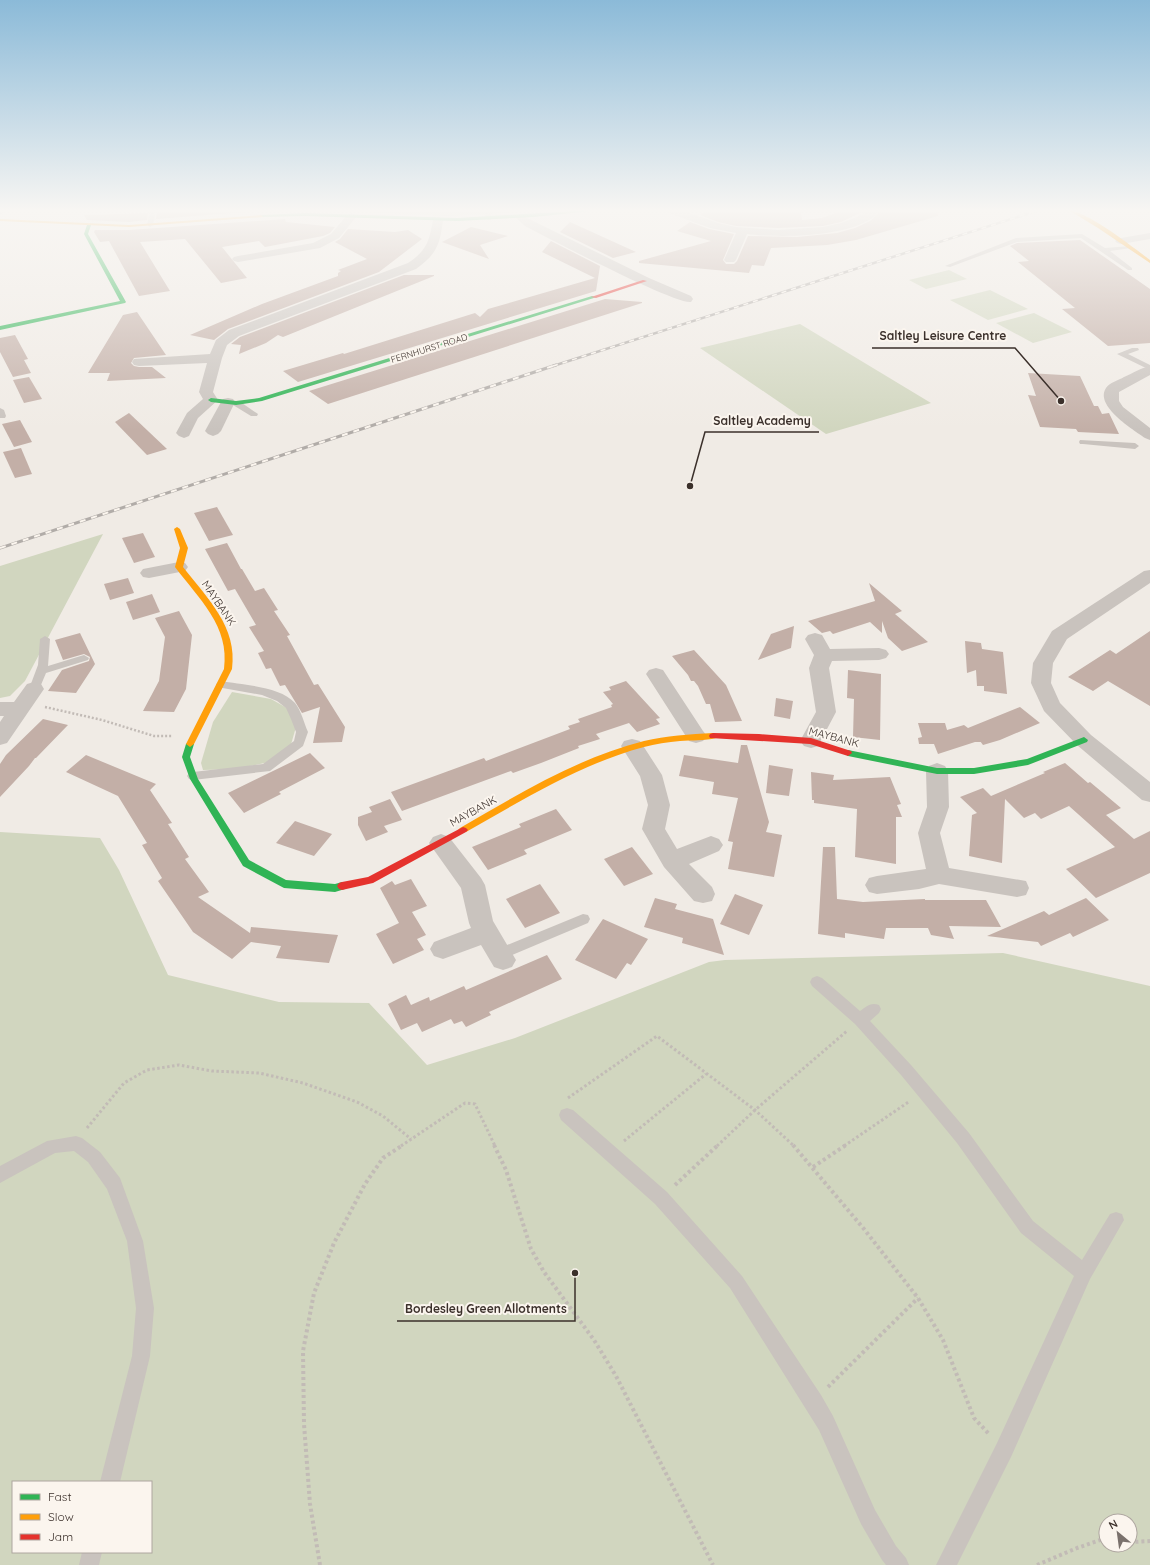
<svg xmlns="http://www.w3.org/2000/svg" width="1150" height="1565" font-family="Quicksand,sans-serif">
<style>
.green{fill:#d1d6bf;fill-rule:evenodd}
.building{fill:#c3afa7}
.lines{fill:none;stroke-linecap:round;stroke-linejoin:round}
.path-far2{stroke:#c2bbb6;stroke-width:2.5;stroke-dasharray:2 2;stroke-linecap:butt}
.path-far1{stroke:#c2bbb6;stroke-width:3;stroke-dasharray:2.5 2.5;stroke-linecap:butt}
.path{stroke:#c2bbb6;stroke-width:4;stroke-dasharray:3 3;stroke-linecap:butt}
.lane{fill:#c9c3be;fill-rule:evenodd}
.street{fill:#c9c3be;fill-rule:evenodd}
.fast{fill:#30b455;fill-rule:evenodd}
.slow{fill:#ff9f0a;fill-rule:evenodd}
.jam{fill:#e5322d;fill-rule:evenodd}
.rail-far1-casing{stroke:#b1aca8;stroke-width:2.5}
.rail-casing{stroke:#b1aca8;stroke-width:3}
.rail-far1{stroke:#fbf5ee;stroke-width:1.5;stroke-dasharray:5;stroke-linecap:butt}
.rail{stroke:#fbf5ee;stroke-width:2;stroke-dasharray:6;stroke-linecap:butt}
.labels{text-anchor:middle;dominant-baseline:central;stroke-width:4;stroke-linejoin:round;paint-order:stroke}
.far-street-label{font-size:9px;fill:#3b302b;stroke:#fbf5ee}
.street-label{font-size:11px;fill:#3b302b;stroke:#fbf5ee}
.leader{fill:none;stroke:#3b302b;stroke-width:1.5}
.callout-dot{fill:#3b302b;stroke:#fbf5ee;stroke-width:1.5}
.callout-label{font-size:12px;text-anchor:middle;font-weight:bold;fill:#3b302b;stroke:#fbf5ee;stroke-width:4;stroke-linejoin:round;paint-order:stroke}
</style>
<rect width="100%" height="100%" fill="#f0ebe5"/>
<g class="green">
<path d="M340 211H544L447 216Z"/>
<path d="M949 270 967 279 926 289 909 280Z"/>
<path d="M990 290 1028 309 988 320 950 300Z"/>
<path d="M1034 313 1072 332 1033 343 996 323Z"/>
<path d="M800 324 931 403 826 434 700 348Z"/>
<path d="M103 534 25 681 10 696 0 698V566Z"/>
<path d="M232 692 271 699 287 708 296 727 290 748 274 761 236 769 203 770 201 763 213 722Z"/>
<path d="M0 832 100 838 119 870 168 975 279 1002 369 1003 427 1065 515 1038 709 962 725 960 1003 953 1150 986V1565H0ZM13 1482H151V1552H13ZM1106 1521H1130V1545H1106Z"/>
</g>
<g class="building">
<path d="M157 211H258L156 219Z"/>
<path d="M705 211H801L802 220 822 218 841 211H864L841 222 823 226 778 228 736 226 718 222 700 215Z"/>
<path d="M881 211H937L938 216 856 240 827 245 771 248 764 266 752 265 749 273 639 263V261L711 241 677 231 690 222 709 229 734 234 723 260 726 264H734L737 261 748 236 797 237 837 233 855 228 870 221Z"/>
<path d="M148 213 147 220 129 222 87 220 84 215Z"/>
<path d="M285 219 286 222 335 227 330 233 323 236 265 247 259 241 222 247 247 278 221 283 185 239 140 242 170 291 139 296 109 241 100 242 94 232 95 230H129Z"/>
<path d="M570 222 636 252 613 258 560 232Z"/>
<path d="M471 227 508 236 480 245 489 259 442 242Z"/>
<path d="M348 229 395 232 408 230 422 239 379 272 228 329 214 340 190 335 262 304 338 276V273L341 271 338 270 367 259 335 242 340 239Z"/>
<path d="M1080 240 1150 289V343L1108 346 1062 309 1075 308 1018 262 1029 261 1010 246 1017 243Z"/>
<path d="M551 241 600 266 596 291 298 382 283 371 343 353 344 354 475 313 480 317 488 309 595 278 542 252Z"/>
<path d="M404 275H434V276L283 337 278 335 266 343 239 354 241 345 231 344 240 337Z"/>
<path d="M605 299 642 302V303L328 404 309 391Z"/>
<path d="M137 312 166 355 134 358 131 363 134 366 139 367H152L166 378 107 381 110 373H88L123 315Z"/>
<path d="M15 335 28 359 24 360 31 373 13 377 0 352V338Z"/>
<path d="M1028 373 1080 376 1094 406H1098L1102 414 1109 413 1119 434 1078 432 1076 429 1040 427 1028 395 1036 396Z"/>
<path d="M29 377 42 399 24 403 13 380Z"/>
<path d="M129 413 167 449 147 455 115 422Z"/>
<path d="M20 420 32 442 14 447 2 424Z"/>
<path d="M21 448 32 474 15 478 3 452Z"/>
<path d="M217 507 233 535 209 541 194 513Z"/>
<path d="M143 533 155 557 134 563 122 538Z"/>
<path d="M227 543 241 569H242L255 591 264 588 278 610 274 611 290 635 287 636 314 685 318 684 345 727 342 742 313 743 320 707 302 713 285 685 280 686 271 668 266 669 258 653 264 651 249 627 256 625 235 589 228 591 205 549Z"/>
<path d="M128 578 134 593 110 600 104 584Z"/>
<path d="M869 583 902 611 895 614 928 642 902 651 888 638 882 621V633L870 622 833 634 830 631 822 633 808 621 875 601Z"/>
<path d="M152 594 160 612 133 620 126 602Z"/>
<path d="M179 611 192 635 186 689 174 712 143 711 159 681 165 637 155 618Z"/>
<path d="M794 626 791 648 758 660 771 634Z"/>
<path d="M1150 631V706L1108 681 1093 691 1068 677 1110 650 1116 654Z"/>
<path d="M80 633 95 664 76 693 48 691 62 670 89 661 90 657 84 654 63 660 55 640Z"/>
<path d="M965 641 981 643 982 649 1003 652 1007 694 984 691V686H977L976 670 967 673Z"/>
<path d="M694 650 726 685 742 721 715 722 710 704H706L698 686 694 681H691L688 675 672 656Z"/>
<path d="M848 670 881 674 880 740 853 737 854 699 847 698Z"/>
<path d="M626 681 660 718 656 719 660 724 637 732 629 723 596 734 600 739 578 746 579 748 541 763 513 773 511 771 402 811 391 792 484 758 486 761 570 729 568 726 580 722 578 719 612 707 611 705 613 704 603 692 611 690 609 687Z"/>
<path d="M776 698 793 701 790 719 774 716Z"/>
<path d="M1020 707 1040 723 1000 740 983 745 980 741 981 742H975L938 754 934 744H919L918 738 922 737 918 723H945L947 730 964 725 968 728Z"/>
<path d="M43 719 68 725 36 758H35L29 766 0 797V764L6 755Z"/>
<path d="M741 745H747L769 822 766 832 782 835 774 877 728 869 733 842 728 841 738 798 712 794 714 782 679 776 684 755 738 763Z"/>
<path d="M310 753 325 768 279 792 281 794 244 813 228 793Z"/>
<path d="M86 755 156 784 150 790 172 823 168 824 189 857 185 859 209 892 198 897 250 933 251 927 338 935 329 963 276 958 281 946 251 942 232 959 193 932 158 881 162 878 142 845 147 843 118 796 66 772Z"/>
<path d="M1065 763 1088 783 1090 782 1121 808 1106 815 1134 839 1150 831V873L1096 898 1066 869 1115 847 1069 806 1041 819 1035 813 1024 818 1005 799 1002 863 969 856 972 815 977 813 960 797 983 788 991 796 1045 773 1043 772Z"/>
<path d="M769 765 793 769 789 796 766 793Z"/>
<path d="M811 772 834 775 833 780 890 777 901 804 897 805 902 817H896V864L855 857 857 809 814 803V800H812Z"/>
<path d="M390 799 402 820 384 826 388 832 366 841 358 825V817L372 812 369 807Z"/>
<path d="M556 809 572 830 524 850 527 854 488 870 472 847 521 827 519 824Z"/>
<path d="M295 821 332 834 314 856 276 843Z"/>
<path d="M632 847 653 874 624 886 604 859Z"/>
<path d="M823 847H835L837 899 863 902 925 899V900H986L1001 927 949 926 954 939 931 935 928 928H886L884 939 845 933V938L818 934Z"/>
<path d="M411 879 427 906 412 912 426 935 417 939 424 950 393 964 376 934 399 923 380 888 392 881 395 885Z"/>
<path d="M540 884 560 913 525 928 506 899Z"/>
<path d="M735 894 763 905 749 935 720 924Z"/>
<path d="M655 898 677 904 675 909 713 919 724 955 682 943 683 938 644 927Z"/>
<path d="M1086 898 1109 920 1073 937 1070 933 1041 946 1038 942 987 936 1044 911 1049 915Z"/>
<path d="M603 919 648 939 631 965 627 963 616 979 575 960Z"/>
<path d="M547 955 562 979 489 1012 491 1015 466 1027 462 1021 454 1024 451 1019 422 1032 417 1023 401 1030 388 1004 406 995 411 1005 429 997 430 1001 464 986 466 990Z"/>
</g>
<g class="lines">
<path class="path-far2" d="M45 707 102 720 154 736H172"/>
<g class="path-far1">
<path d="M568 1098 657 1036 755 1110 794 1146"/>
<path d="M87 1128 124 1083 147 1070 179 1065 212 1071 259 1073 303 1083 357 1102 383 1116 411 1139"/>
<path d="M624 1141 706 1074"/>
<path d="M401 1146 465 1103 475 1104 495 1146"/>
<path d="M717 1146 755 1110 847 1031"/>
<path d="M844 1146 910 1101"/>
</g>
<g class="path">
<path d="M494 1145 506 1170 531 1249 544 1272 594 1340 616 1376 713 1565"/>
<path d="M793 1145 864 1229 918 1298 943 1340 974 1418 989 1434"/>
<path d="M813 1167 846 1145"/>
<path d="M675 1185 718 1145"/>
<path d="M828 1387 918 1298"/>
<path d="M1130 1540 1133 1542 1150 1541"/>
<path d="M320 1565 310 1504 304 1424 303 1351 314 1293 334 1243 365 1184 383 1158 403 1145"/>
<path d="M1037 1565 1077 1548 1106 1538"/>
</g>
<g class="lane">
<path d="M150 211H156L153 225 150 227 147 225Z"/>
<path d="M484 211H490L491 220H487Z"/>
<path d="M1082 234 1105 248 1131 246V248L1110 251 1132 268V270H1128L1081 238 1017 242 950 267 945 266 1016 238Z"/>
<path d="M1132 348H1138L1139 350 1128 354 1150 365V370L1117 354Z"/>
<path d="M233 401H239L258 414 257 416H251L233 405Z"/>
<path d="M0 408 4 410 6 416 5 418H0Z"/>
<path d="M1080 440 1135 443 1139 446 1135 449 1083 444H1080L1079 442Z"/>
<path d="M45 636 50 639 48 666 84 655 89 658 88 660 46 673 38 692H30L29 689 38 665 40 639Z"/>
<path d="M221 681C242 685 280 686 295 703 301 710 304 723 308 732L303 746 270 771 193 780 189 779 187 776 189 773 193 772 263 764 294 741 296 732 291 719 286 708 277 701 262 695 217 687 216 685 217 683Z"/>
<path d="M583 914 588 915 590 919 588 923 500 960 495 958 493 954 495 950Z"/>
<path d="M817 976 822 978 860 1011C867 1006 871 1002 879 1005L881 1009 879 1013 870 1021 911 1065 969 1133 1033 1221 1082 1260 1110 1214 1116 1212 1122 1214 1124 1220 1090 1279 1011 1457 957 1565H936L997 1443 1074 1276 1021 1233 957 1143 901 1075 855 1024 812 986 810 982 812 978Z"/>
<path d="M567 1108 573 1110 667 1192 742 1276 821 1395 833 1416 875 1510 896 1546 906 1558 909 1565H886L882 1560 861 1524 819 1430 730 1288 655 1204 561 1120 559 1115 561 1110Z"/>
<path d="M76 1136 82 1138 100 1152 120 1178 143 1241 154 1308 150 1356 120 1482H100L132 1356 136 1308 127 1241 107 1189 88 1162 74 1151 55 1153 0 1183V1166L47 1141Z"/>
<path d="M82 1552H102L99 1565H79Z"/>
</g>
<g class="street">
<path d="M0 211H7L0 215Z"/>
<path d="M668 211H684L718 223 736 227 778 230 823 227 841 223 857 217 867 211H880C858 238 779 238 747 234L736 260 734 262H726L724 260 736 233 710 228 669 213Z"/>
<path d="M352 213 357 216 339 238 320 248 238 262 234 261 232 259 234 257 238 256 313 243 331 234 348 214Z"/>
<path d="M521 215 649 278 691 296 693 299 691 302C676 305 548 238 525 226L516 218Z"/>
<path d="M438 217 443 220C440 244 437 254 416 269L239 336 227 345 222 358 213 392 218 400 198 418 189 436 184 438 179 436 176 433 187 413 203 399 199 392 207 363 139 366 134 365 132 362 134 359 210 354 216 340 229 330 408 263C427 250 429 242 433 220Z"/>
<path d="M1150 233V239L1121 244 1117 243 1115 241 1117 239 1121 238Z"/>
<path d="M1150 366V375L1119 392V401L1123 407 1150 428V440L1145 438C1134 430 1094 406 1106 388 1109 383 1119 380 1124 377 1133 373 1141 368 1150 366Z"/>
<path d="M228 398 233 399 235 402 221 431 218 434 213 436 208 434 205 431 221 402 223 399Z"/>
<path d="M179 562 185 563 188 567 185 571 149 578 143 577 140 573 143 569Z"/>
<path d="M1150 570V583L1067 639 1053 663 1051 683 1060 703 1091 735 1150 782V802L1142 800 1077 745 1044 711 1031 683 1033 663 1052 631 1144 571Z"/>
<path d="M815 633 822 635 830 649 879 648 886 650 889 654 886 658 879 660 832 661 829 668 836 712 818 746 811 748 804 746 800 741 816 712 809 668 814 655 805 639 808 635Z"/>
<path d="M656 668 663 670 703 731 707 736 703 741 696 743 689 741 646 674 649 670Z"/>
<path d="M34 682 41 684 44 689 7 743 0 745V722L4 716H0V702H14L27 684Z"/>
<path d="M632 739 640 741 662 775 670 805 665 829 677 849 711 836 719 839 723 845 719 851 689 864 712 887 715 894 712 901 703 903 694 901 664 867 642 829 648 805 640 776 621 746 624 741Z"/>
<path d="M937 763 945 766 948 771 949 807 940 833 949 868 1026 881 1029 888 1026 895 1017 897 939 884 919 889 877 894 869 892 865 885 869 878 877 876 926 869 918 833 927 807 926 771 929 766Z"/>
<path d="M441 834 449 837 481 878 485 885 493 921 516 960 512 967 503 970 494 967 481 945 443 959 434 956 430 949 434 942 471 928 469 923 461 888 429 843 433 837Z"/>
</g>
<g class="fast">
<path d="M573 211H592L533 217 457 221 305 216 261 217 259 216 261 215 305 213 457 218Z"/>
<path d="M89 224 91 225 88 234 126 302 125 303 0 330V326L120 301 84 234 87 225Z"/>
<path d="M592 296 597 297 262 401 236 405 211 402 208 400 211 398 236 401 259 398Z"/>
<path d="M1084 737 1088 740 1087 742 1028 765 974 774H937L848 756 844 753 848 750 937 768H974L1027 759Z"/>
<path d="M190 741 194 744 190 757 198 779 249 860 286 880 335 884 342 882 345 883 347 886 345 889 335 892 284 888 243 866 190 779 182 757 186 744Z"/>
</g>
<g class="slow">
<path d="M1070 211C1087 211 1134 248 1150 260V263L1098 228Z"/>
<path d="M261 215 263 217 129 227 0 221V219L129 225Z"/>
<path d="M177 527 180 529 188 548 183 567C207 598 238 627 232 669L194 744 190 747 186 744 224 669C230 626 199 599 175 567L180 548 174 529Z"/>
<path d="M713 733 716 734 717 736 716 738C705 741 691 740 680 741 668 742 655 744 644 747 580 764 523 800 466 832H460L458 830 460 828C519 794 577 758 644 741 666 736 690 734 713 733Z"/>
</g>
<g class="jam">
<path d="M643 280 647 281 596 298 591 297Z"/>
<path d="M713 733 759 734 811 738 851 751 852 753 848 756 810 744 710 738 709 736 710 734Z"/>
<path d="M463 827 466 828 468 830 466 832 373 883 342 890 339 889 337 886 339 883 342 882 368 877Z"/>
</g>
<defs>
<path id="rail-far1" d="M553 366 1036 211"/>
<path id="rail" d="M0 548 556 365"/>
</defs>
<use href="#rail-far1" class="rail-far1-casing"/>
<use href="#rail" class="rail-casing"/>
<use href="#rail-far1" class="rail-far1"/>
<use href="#rail" class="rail"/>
</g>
<linearGradient id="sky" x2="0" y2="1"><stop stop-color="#8bbad8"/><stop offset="0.49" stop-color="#f8f6f3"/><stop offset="1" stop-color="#f8f6f3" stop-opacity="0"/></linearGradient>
<rect width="1150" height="430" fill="url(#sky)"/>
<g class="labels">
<g class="far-street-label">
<text transform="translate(429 348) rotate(-17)">FERNHURST ROAD</text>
</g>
<g class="street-label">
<text transform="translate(219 603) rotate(56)">MAYBANK</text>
<text transform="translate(834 737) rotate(15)">MAYBANK</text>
<text transform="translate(473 811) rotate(-29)">MAYBANK</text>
</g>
</g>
<path class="leader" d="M1061 401L1015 348H872M690 486L705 432H819M575 1273L575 1321H397"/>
<g class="callout-dot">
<circle cx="1061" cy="401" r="4"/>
<circle cx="690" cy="486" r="4"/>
<circle cx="575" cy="1273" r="4"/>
</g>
<g class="callout-label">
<text x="943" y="340">Saltley Leisure Centre</text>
<text x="762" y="425">Saltley Academy</text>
<text x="486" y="1313">Bordesley Green Allotments</text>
</g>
<rect x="12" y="1481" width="140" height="72" fill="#fbf5ee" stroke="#aea6a0"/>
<rect x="20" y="1494" width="20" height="6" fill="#30b455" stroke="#aea6a0"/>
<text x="48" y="1501" font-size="12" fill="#3b302b">Fast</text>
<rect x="20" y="1514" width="20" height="6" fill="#ff9f0a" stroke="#aea6a0"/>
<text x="48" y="1521" font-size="12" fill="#3b302b">Slow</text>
<rect x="20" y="1534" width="20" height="6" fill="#e5322d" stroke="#aea6a0"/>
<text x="48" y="1541" font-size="12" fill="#3b302b">Jam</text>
<g transform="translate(1118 1533) rotate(331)"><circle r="19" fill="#fbf5ee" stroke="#aea6a0"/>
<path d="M0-3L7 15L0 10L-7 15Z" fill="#7a716c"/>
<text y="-6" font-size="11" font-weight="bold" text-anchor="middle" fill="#3b302b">N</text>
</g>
</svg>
